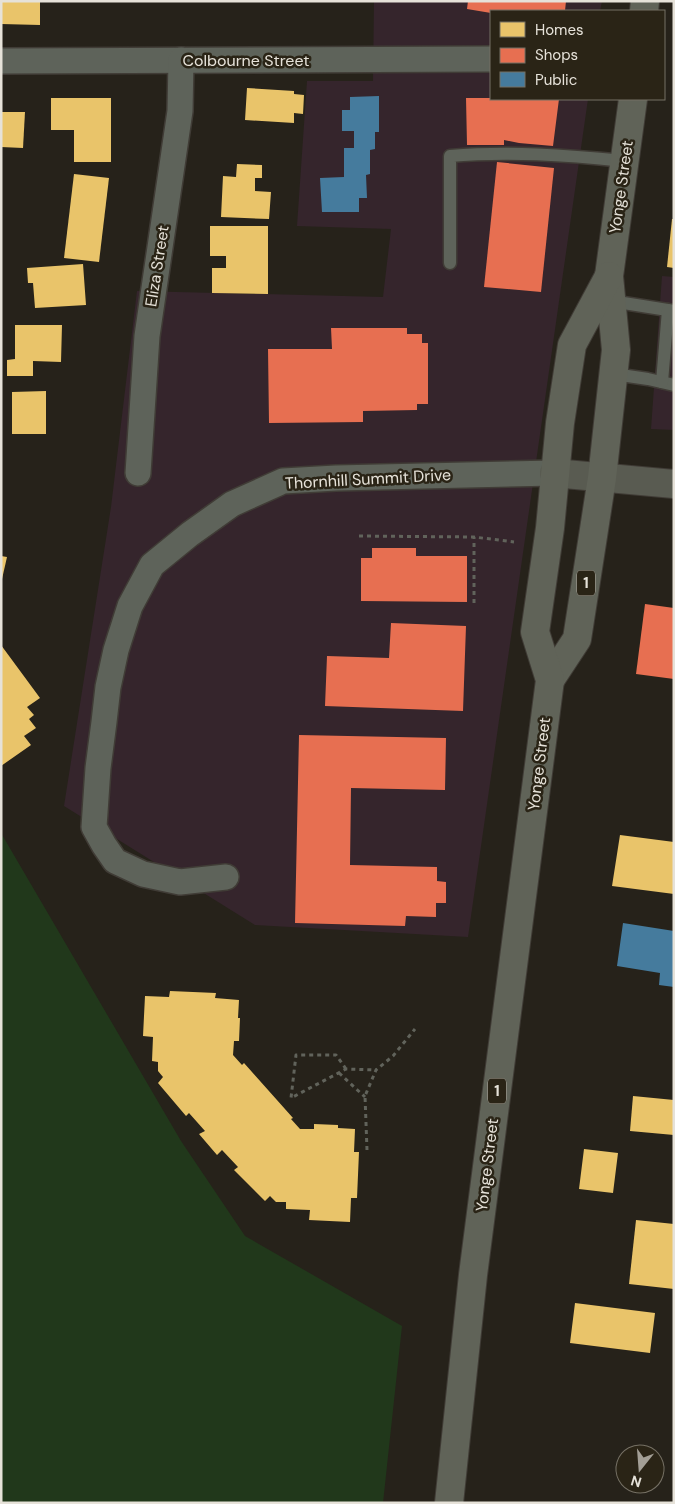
<svg xmlns="http://www.w3.org/2000/svg" width="675" height="1504" font-family="'DM Sans',sans-serif">
<style>
.commercial{fill:#35252c}
.green{fill:#21381b}
.homes{fill:#e9c46a}
.shops{fill:#e76f51}
.public{fill:#457b9d}
.lines{fill:none;stroke-linecap:round;stroke-linejoin:round}
.service-casing{stroke:#403c36;stroke-width:15}
.minor-casing{stroke:#403c36;stroke-width:28}
.secondary-casing{stroke:#403c36;stroke-width:30}
.primary-casing{stroke:#403c36;stroke-width:30}
.path{stroke:#61635b;stroke-width:3;stroke-dasharray:4 4;stroke-linecap:butt}
.service{stroke:#5e635a;stroke-width:12}
.minor{stroke:#5e635a;stroke-width:25}
.secondary{stroke:#595b51;stroke-width:28}
.primary{stroke:#606358;stroke-width:28}
.labels{text-anchor:middle;dominant-baseline:central;stroke-width:5;stroke-linejoin:round;paint-order:stroke}
.shield{fill:#2a2416;stroke:#aea99e;stroke-width:1}
.shield-label{font-size:15px;font-weight:bold;fill:#e6e2d9}
.street-label{font-size:16px;fill:#e6e2d9;stroke:#2a2416}
</style>
<rect width="100%" height="100%" fill="#26221a"/>
<g class="commercial">
<path d="M374 1H602L600 11H491V99H588L468 937 255 925 64 806 111 507 137 291 383 297 391 229 297 226 307 81H373Z"/>
<path d="M662 276 674 277V430L651 429Z"/>
</g>
<path class="green" d="M1 833 181 1141 245 1236 402 1326 383 1503H1Z"/>
<g class="homes">
<path d="M1 1H40V25L1 24Z"/>
<path d="M247 88 294 91V94L304 95 303 114 294 113V123L245 120Z"/>
<path d="M51 98H111V162H74V130H51Z"/>
<path d="M1 112H25L23 148 1 147Z"/>
<path d="M237 164 262 165V178H255V191L271 192 269 219 221 217 223 176 236 177Z"/>
<path d="M74 174 109 178 99 262 64 258Z"/>
<path d="M672 219H674V268L667 267Z"/>
<path d="M210 226H268V294L212 293V268H226V256H210Z"/>
<path d="M83 264 86 305 35 308 33 283H28L27 268Z"/>
<path d="M15 325H62L61 362 33 361V376H7V360L15 359Z"/>
<path d="M46 391V434H12V392Z"/>
<path d="M1 556 7 557 2 579H1Z"/>
<path d="M1 645 40 698 27 707 34 715 29 719 36 728 24 736 31 745 1 766Z"/>
<path d="M620 835 674 842V894L612 886Z"/>
<path d="M170 991 216 993 215 998 239 1000 238 1018H240L239 1041H234L233 1055 242 1065 244 1063 293 1118 291 1119 300 1129H314V1124L338 1125V1128L355 1129 354 1152H359L357 1198H351L350 1222 309 1220 310 1210 286 1209V1202H276L270 1196 265 1201 234 1170 238 1167 222 1150 217 1155 199 1134 205 1131 189 1113 186 1116 158 1083 163 1077 158 1071V1062L152 1061 153 1037 143 1036 145 996 169 997Z"/>
<path d="M633 1096 674 1100V1135L630 1131Z"/>
<path d="M584 1149 618 1153 613 1193 579 1189Z"/>
<path d="M636 1220 674 1224V1289L629 1284Z"/>
<path d="M575 1303 655 1313 650 1353 570 1343Z"/>
</g>
<g class="shops">
<path d="M468 1H566L565 11H491V13L467 9Z"/>
<path d="M466 98H491L502 100 559 99 553 146 519 143 504 140V145H467Z"/>
<path d="M497 162 554 168 541 292 484 287Z"/>
<path d="M331 328H407V334H422V343H428V404H417V410L363 411V422L269 423 268 349H332Z"/>
<path d="M372 548H416V556H467V602L361 601V558H372Z"/>
<path d="M645 604 674 608V679L636 674Z"/>
<path d="M391 623 466 626 463 711 325 706 327 656 389 658Z"/>
<path d="M299 735 446 738 445 790 351 788 350 865 437 867V881L446 882V903H436V917L406 916 405 926 295 923Z"/>
</g>
<g class="public">
<path d="M379 96V132H375V149L370 150V174L366 175 367 198H359V212H322L320 178 344 177V148H354V131H342V110H350V97Z"/>
<path d="M623 923 674 931V987L659 985 660 973 617 966Z"/>
</g>
<g class="lines">
<defs>
<g id="service">
<path d="M450 263V156C508 151 566 155 624 161"/>
<path d="M611 301 674 311"/>
<path d="M614 374 648 379 674 385"/>
<path d="M662 382 668 310"/>
</g>
<g id="minor">
<path d="M1 61 491 59"/>
<path d="M138 473 147 336 180 111 181 60"/>
<path d="M226 877 180 882 143 874 115 861 104 845 94 827 98 768 104 722 108 687 116 650 130 606 152 565 190 534 232 504 283 481 336 478 554 473"/>
</g>
<path id="secondary" d="M554 473 674 484"/>
<g id="primary">
<path d="M644 11 645 1"/>
<path d="M550 680 577 639 602 478 616 350 609 276 633 99"/>
<path d="M449 1503 473 1275 550 680 535 632 550 528 560 423 572 345 609 276"/>
</g>
</defs>
<use href="#service" class="service-casing"/>
<use href="#minor" class="minor-casing"/>
<use href="#secondary" class="secondary-casing"/>
<use href="#primary" class="primary-casing"/>
<g class="path">
<path d="M359 536 474 537 514 542"/>
<path d="M474 603V537"/>
<path d="M346 1069 336 1055H296L291 1098 346 1069 376 1070"/>
<path d="M339 1073 365 1097"/>
<path d="M367 1150 365 1096 376 1070 393 1056 415 1029"/>
</g>
<use href="#service" class="service"/>
<use href="#minor" class="minor"/>
<use href="#secondary" class="secondary"/>
<use href="#primary" class="primary"/>
</g>
<g class="labels">
<g class="shield">
<rect x="577" y="570.5" width="18" height="25" rx="4"/>
<rect x="488" y="1078.5" width="18" height="25" rx="4"/>
</g>
<g class="shield-label">
<text x="586" y="583">1</text>
<text x="497" y="1091">1</text>
</g>
<g class="street-label">
<text x="246" y="60">Colbourne Street</text>
<text transform="translate(621 187) rotate(-82)">Yonge Street</text>
<text transform="translate(157 266) rotate(-81)">Eliza Street</text>
<text transform="translate(368 479) rotate(-3)">Thornhill Summit Drive</text>
<text transform="translate(539 764) rotate(-83)">Yonge Street</text>
<text transform="translate(487 1165) rotate(-83)">Yonge Street</text>
</g>
</g>
<rect width="675" height="1504" fill="none" stroke="#e6e2d9" stroke-width="5"/>
<rect x="490" y="10" width="175" height="90" fill="#2a2416" stroke="#757064"/>
<rect x="500" y="22" width="25" height="15" fill="#e9c46a" stroke="#757064"/>
<text x="535" y="35" font-size="15" fill="#e6e2d9">Homes</text>
<rect x="500" y="48" width="25" height="15" fill="#e76f51" stroke="#757064"/>
<text x="535" y="60" font-size="15" fill="#e6e2d9">Shops</text>
<rect x="500" y="72" width="25" height="15" fill="#457b9d" stroke="#757064"/>
<text x="535" y="85" font-size="15" fill="#e6e2d9">Public</text>
<g transform="translate(640 1469) rotate(197)"><circle r="24" fill="#2a2416" stroke="#757064"/>
<path d="M0-4L9 19L0 12L-9 19Z" fill="#a39f96"/>
<text y="-8" font-size="14" font-weight="bold" text-anchor="middle" fill="#e6e2d9">N</text>
</g>
</svg>
